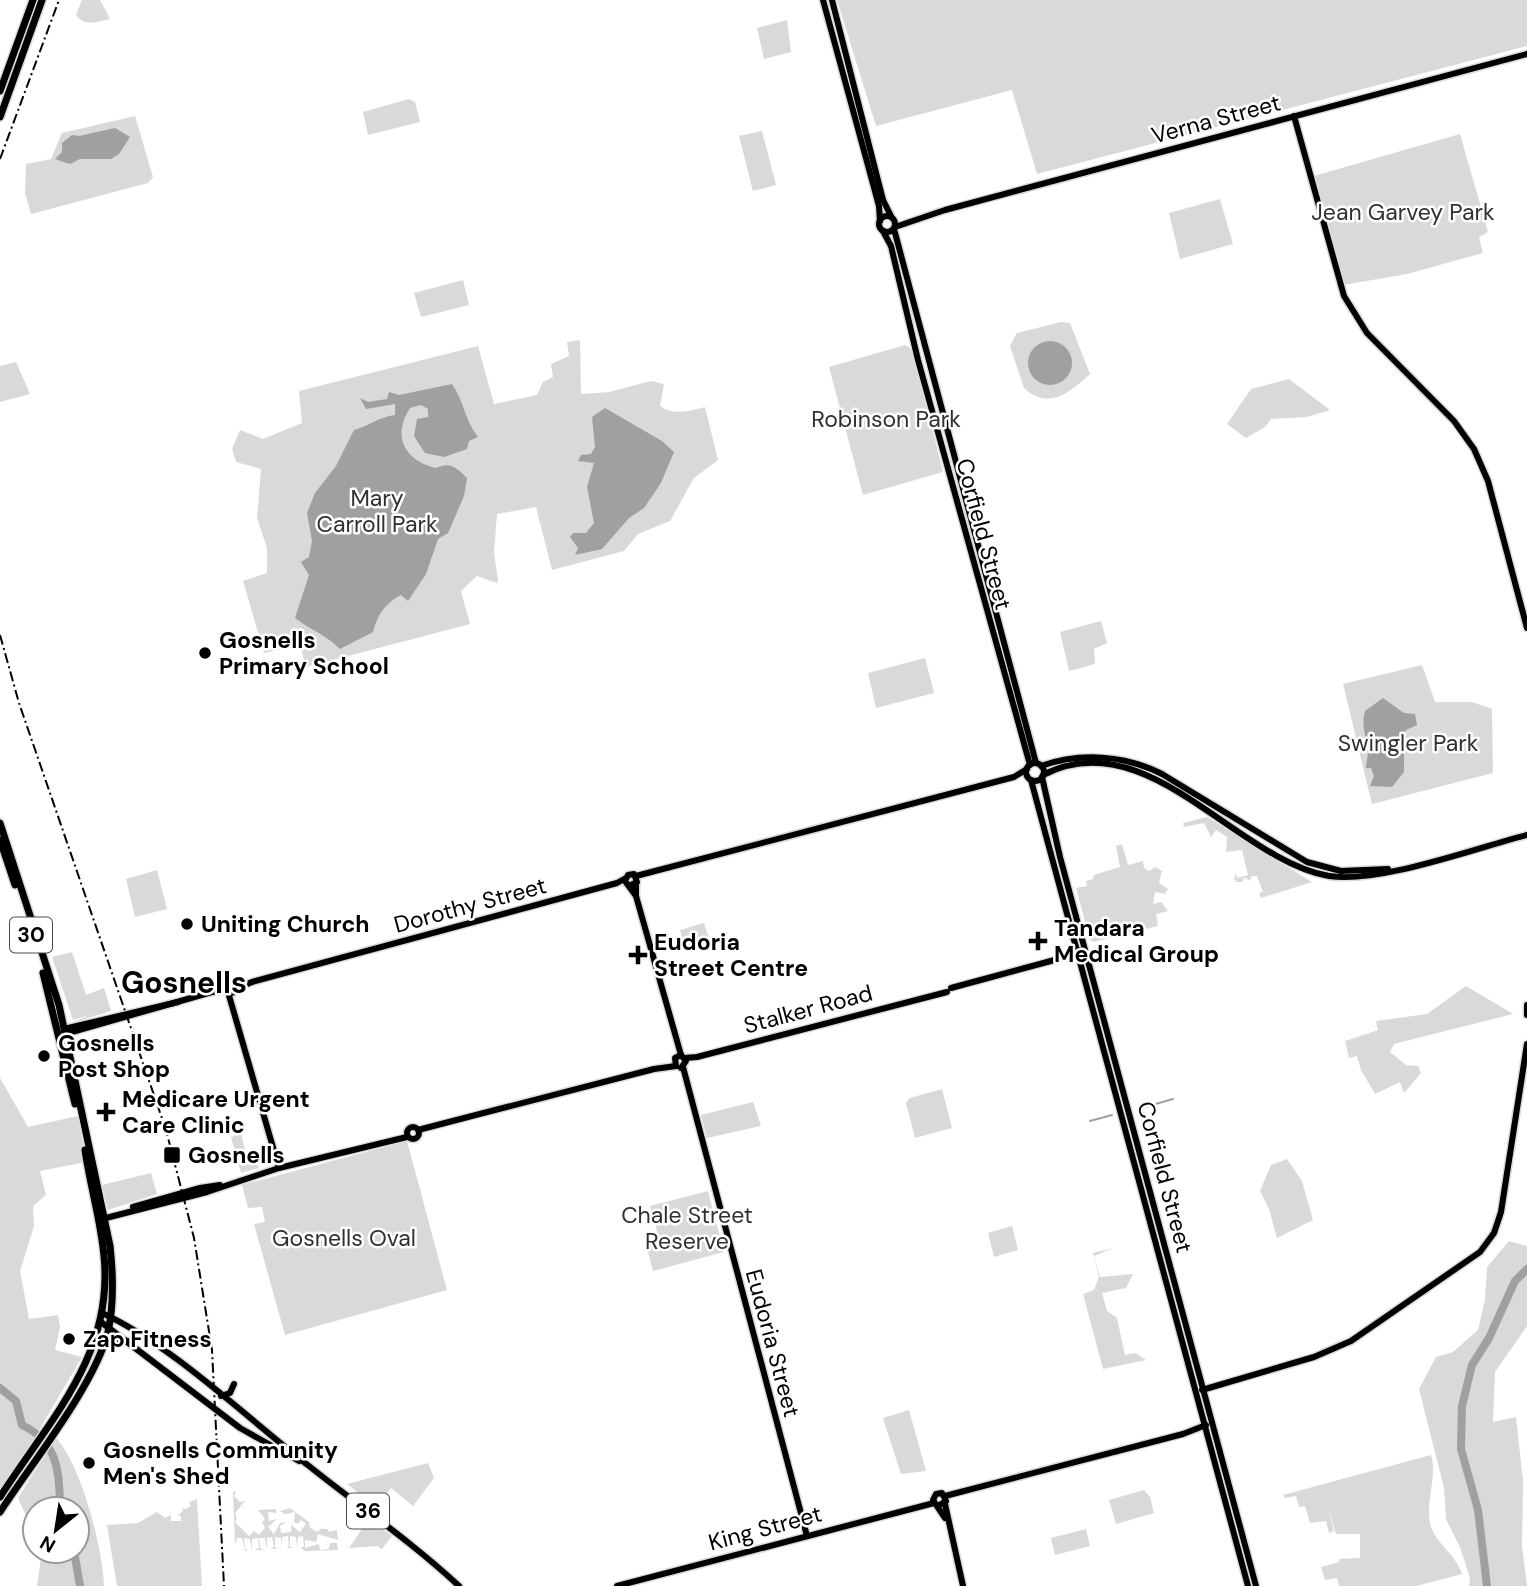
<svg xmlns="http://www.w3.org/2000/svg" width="1527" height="1586" font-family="'DM Sans',sans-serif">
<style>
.green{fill:#d9d9d9}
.water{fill:#a0a0a0}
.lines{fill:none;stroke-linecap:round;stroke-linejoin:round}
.stream{stroke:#a0a0a0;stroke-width:2}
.river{stroke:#a0a0a0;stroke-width:8}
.major-casing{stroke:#dbdbdb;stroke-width:9}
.highway-casing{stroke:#dbdbdb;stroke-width:10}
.major{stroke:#000;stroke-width:6}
.highway{stroke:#000;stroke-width:7}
.rail{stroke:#000;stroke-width:2;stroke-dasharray:10 3.5 2 3.5;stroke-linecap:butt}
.poi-dot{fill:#000;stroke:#fff;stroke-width:2.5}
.labels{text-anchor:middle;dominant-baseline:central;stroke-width:5;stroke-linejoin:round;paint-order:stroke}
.shield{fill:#fff;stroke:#4c4c4c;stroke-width:2}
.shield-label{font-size:21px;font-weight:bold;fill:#000}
.street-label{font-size:23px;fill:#000;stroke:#fff}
.park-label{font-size:23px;fill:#303030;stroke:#fff}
.poi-label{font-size:23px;font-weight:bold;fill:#000;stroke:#fff;text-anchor:start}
.district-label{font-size:30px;font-weight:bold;fill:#000;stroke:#fff}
</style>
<rect width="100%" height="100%" fill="#fff"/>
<g class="green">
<path d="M82 0H100L110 19C97 22 85 27 76 15Z"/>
<path d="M837 0H1527V46L1037 174 1012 90 876 126Z"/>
<path d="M787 20 791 52 764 59 757 28Z"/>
<path d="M409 99 415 102 420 122 368 135 363 112Z"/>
<path d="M135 116 153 177 148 183 31 214 25 193 26 164 51 159 62 133Z"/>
<path d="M762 131 776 185 753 191 739 136Z"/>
<path d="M1460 134 1488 232 1479 237 1483 253 1407 274 1343 285 1314 176Z"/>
<path d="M1220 199 1233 244 1180 259 1169 213Z"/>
<path d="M463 280 469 305 421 317 414 293Z"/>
<path d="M1061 322 1070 323 1090 374C1070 392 1049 411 1024 388L1010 346 1017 333Z"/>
<path d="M580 340 581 394 609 392 651 381 664 384 660 406C674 416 689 411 705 407L718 460 694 478 670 521 638 534 624 551 552 570 536 507 497 514 494 553 498 580 497 583 477 576 461 591 470 624 306 667 300 645 264 653 243 581 267 573V548L257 518 261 469 236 462 232 449 240 430 263 439 302 423 299 391 478 346 494 404 537 395 543 382 553 377 551 364 569 356 567 342Z"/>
<path d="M905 345 912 349 943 472 863 495 829 367Z"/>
<path d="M16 362 30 394 0 402V366Z"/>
<path d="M1289 379 1330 410 1307 417 1271 419 1265 427 1246 438 1227 424 1251 389Z"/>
<path d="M1101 621 1107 643 1094 649 1095 664 1069 671 1060 632Z"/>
<path d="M925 658 934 693 876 708 868 673Z"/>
<path d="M1422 665 1435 702H1472L1492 709 1493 773 1372 804 1343 684Z"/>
<path d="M1207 817 1312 882 1261 898 1259 893 1263 892 1257 876H1252L1249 881 1246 878 1239 879H1244L1242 882H1235L1237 880H1234L1236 873 1237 878 1248 875 1242 850 1226 852 1227 837 1216 830 1211 837 1204 823 1184 827 1183 823Z"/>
<path d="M1122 844 1128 865 1143 861 1144 868 1149 871 1155 867 1162 871 1159 883 1168 889 1165 894 1155 892 1153 904 1161 902 1168 911 1156 914 1158 926 1094 942 1090 940 1076 888 1087 886 1086 881 1093 879 1094 875 1120 867 1116 846Z"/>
<path d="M157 870 167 909 135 917 126 879Z"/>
<path d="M704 923 710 942 685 949 680 930Z"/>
<path d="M72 952 86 995 104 988 111 1011 71 1023 92 1014 73 1020 52 957Z"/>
<path d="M1466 986 1513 1014 1394 1044 1390 1052 1406 1065 1418 1066 1421 1073 1404 1093 1400 1082 1375 1094 1361 1070 1357 1056 1349 1058 1345 1041 1378 1030 1376 1021 1427 1014Z"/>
<path d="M0 1078 28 1127 78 1116 86 1162 40 1171 46 1195 33 1206 34 1226 20 1271 29 1319 58 1315 60 1327 55 1350 82 1357 0 1497Z"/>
<path d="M942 1089 952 1128 915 1138 906 1103 910 1098Z"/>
<path d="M753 1102 761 1126 707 1138 701 1115Z"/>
<path d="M241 1134 247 1158 255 1156 259 1168 241 1173 231 1137Z"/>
<path d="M407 1141 447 1290 285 1335 254 1224 265 1222 262 1207 248 1208 242 1185Z"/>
<path d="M1287 1159 1302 1181 1313 1220 1277 1238 1269 1209 1260 1191 1271 1165Z"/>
<path d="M151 1173 157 1194 108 1210 102 1185Z"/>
<path d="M708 1191 724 1252 653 1271 646 1244 654 1240 657 1231 650 1206Z"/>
<path d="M1012 1226 1018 1250 994 1257 988 1233Z"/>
<path d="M1509 1241 1527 1246V1326L1495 1372 1493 1422 1516 1417 1523 1481 1522 1546 1527 1586H1469L1470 1578 1460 1547 1446 1519 1444 1488 1419 1389 1436 1357 1453 1352 1478 1330 1485 1300 1487 1267Z"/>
<path d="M1113 1248 1094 1256 1100 1277 1133 1274 1126 1288 1102 1293 1107 1311 1117 1318 1125 1355 1135 1353 1146 1360 1103 1369 1083 1294 1094 1290 1099 1277 1093 1253Z"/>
<path d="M909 1410 926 1471 901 1474 883 1418Z"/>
<path d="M56 1438C81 1464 103 1549 104 1586H37L42 1551H77V1509H35V1536L18 1498Z"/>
<path d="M1431 1455C1438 1479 1424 1502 1431 1527 1437 1544 1456 1555 1462 1574L1416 1586H1339L1337 1578 1325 1580 1321 1567 1339 1562V1559L1360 1558V1534H1336L1328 1507 1334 1531 1329 1533 1326 1521 1310 1523 1305 1506 1299 1507 1296 1496 1285 1498 1283 1495Z"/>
<path d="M428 1463 434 1478 413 1506 391 1488 376 1507 347 1484Z"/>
<path d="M1144 1490 1150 1497 1154 1513 1116 1524 1109 1500Z"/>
<path d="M236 1491 234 1496 240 1502 246 1501 241 1505 246 1510 241 1506 235 1513 237 1518 235 1522 249 1536 254 1531 259 1535 265 1528 262 1522 265 1519 258 1510 276 1509V1513L268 1512 269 1521 277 1519 268 1527 274 1534 280 1523 286 1522 280 1526 281 1533 291 1532V1525L300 1532 306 1524 301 1520 298 1524 294 1522 295 1512 285 1514 280 1511 290 1508 309 1522 310 1528 318 1532 320 1529H328L329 1532 337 1530 338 1540 318 1534 316 1542 305 1540V1548L319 1544 320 1550 329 1549 330 1543H337L338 1550 305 1551 301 1548 304 1546 303 1536 298 1537 297 1548 296 1537 290 1536V1547L294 1548H286L289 1547 288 1536 282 1537V1549L281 1538 275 1537V1547L278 1549H270L274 1547 272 1537 267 1538V1550L265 1538H259L260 1548 263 1550H255L259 1548 258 1538 252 1539V1550L250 1539 244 1538 245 1549 248 1551H245L242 1538H237L235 1545 233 1492Z"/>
<path d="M197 1499 202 1586H117L107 1525 138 1523 157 1512 165 1518 171 1515V1521H181V1516L173 1514 178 1515 183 1511 182 1508 186 1509 191 1506 189 1502Z"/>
<path d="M369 1519 392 1536 382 1549 377 1546 349 1548Z"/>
<path d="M1086 1529 1090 1546 1055 1555 1051 1538Z"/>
</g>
<g class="water">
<path d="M115 128 130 137 119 154 111 159H80L70 164 55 159 62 152V143L72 135 79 136Z"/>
<circle cx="1050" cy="363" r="22"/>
<path d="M452 384C464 401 465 421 478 437L469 441 467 449 444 457 425 453 414 436 417 419 428 417V409L421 405 410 408C391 438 406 461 436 468 450 461 457 468 467 478L464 496 448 533 438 539 426 574 408 601 401 595C385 603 377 616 373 632L340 649C326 635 311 630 295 618L309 575 301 562 309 557 312 541 307 513 315 493 336 466 354 430C369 426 379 417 395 415V404L366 409 360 398 368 402 387 399 389 392 399 395Z"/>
<path d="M605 408 662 441 674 452 661 483 644 508 629 518 602 549 575 555 578 548 570 537 573 533H586L594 523 587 487 594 463 578 461 581 455 591 454 595 447 592 417Z"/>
<path d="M1383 698 1404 713 1415 714 1417 725 1406 730 1404 735V772L1392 787 1370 786 1374 776 1371 768H1366C1366 762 1368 758 1368 751 1366 736 1361 726 1365 711Z"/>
</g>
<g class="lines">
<g class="stream">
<path d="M1138 1109 1173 1099"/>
<path d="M1090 1121 1112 1115"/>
</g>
<g class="river">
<path d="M0 1388 16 1401 22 1425C58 1442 60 1473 60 1509"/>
<path d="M74 1551 80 1586"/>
<path d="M1487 1586 1478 1510 1461 1449 1462 1406 1472 1365 1489 1338 1515 1281 1527 1269"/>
</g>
<defs>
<g id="major">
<path d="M823 0 879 206 880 221"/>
<path d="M832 0 883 200 891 216"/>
<path d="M1294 116 1344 296 1367 333 1454 421 1474 449 1488 481 1527 628"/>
<circle cx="887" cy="224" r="8"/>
<path d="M895 227 945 210 1527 54"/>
<path d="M894 229 1036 763"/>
<path d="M883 231 891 246 918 360 1030 765"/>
<circle cx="1035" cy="772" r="9"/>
<path d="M1041 766C1080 752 1125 755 1162 774L1307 862 1341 871 1388 869"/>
<path d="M1043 775C1147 721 1236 860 1329 876 1379 884 1475 848 1527 835"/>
<path d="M1042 777 1060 857 1256 1586"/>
<path d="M1031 780 1248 1586"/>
<path d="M636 876 1014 777 1027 769"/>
<path d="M636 884V896L681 1055"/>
<path d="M629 886 637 882 634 874 628 875 625 881 636 896"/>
<circle cx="231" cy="987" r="6"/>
<path d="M951 988 1062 958 1079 950"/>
<path d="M236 989 252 982 617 883 626 878"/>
<path d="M228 992 279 1168"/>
<path d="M1527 1005V1015"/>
<path d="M64 1029 178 1002"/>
<path d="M65 1034 212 992 227 991"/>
<path d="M685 1058 697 1057 947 992"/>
<path d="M676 1066 675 1058 681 1055 686 1061 681 1068"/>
<path d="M683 1067 807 1536"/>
<circle cx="413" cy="1133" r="6"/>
<path d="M418 1130 654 1069 676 1066"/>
<path d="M133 1207 200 1188 220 1185"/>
<path d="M102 1219 207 1192 279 1168 407 1137"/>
<path d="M102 1313C172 1345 247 1418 309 1466 359 1506 412 1542 459 1586"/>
<path d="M101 1322 240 1428 299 1461"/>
<path d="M1202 1390 1314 1357 1351 1341 1480 1252 1494 1233 1501 1212 1527 1044"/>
<path d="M221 1396 230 1393 234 1384"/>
<path d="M945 1496 1183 1434 1206 1425"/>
<path d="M945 1504 963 1586"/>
<path d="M938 1506 946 1501 942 1493 936 1494 933 1500 945 1518"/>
<path d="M617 1586 934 1503"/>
</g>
<g id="highway">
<path d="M0 91 33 0"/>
<path d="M0 117 42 0"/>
<path d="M0 823 59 1005 110 1246C113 1273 114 1305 108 1332 94 1386 32 1463 0 1512"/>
<path d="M0 840 15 885"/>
<path d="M43 973 75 1104"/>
<path d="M105 1342 113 1339 130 1342"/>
<path d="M0 1497C50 1419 114 1355 104 1256 101 1221 90 1185 85 1150"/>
</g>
</defs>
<use href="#major" class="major-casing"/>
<use href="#highway" class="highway-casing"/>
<use href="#major" class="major"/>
<use href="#highway" class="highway"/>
<g class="rail">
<path d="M0 159 59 0"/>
<path d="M0 635 19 703 166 1130 194 1238 212 1350 224 1586"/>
</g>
</g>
<g class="poi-dot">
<circle cx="205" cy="653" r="7"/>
<circle cx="187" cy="924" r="7"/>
<path d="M1034.5 930.5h7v7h7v7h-7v7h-7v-7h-7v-7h7z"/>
<path d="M634.5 944.5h7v7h7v7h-7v7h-7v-7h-7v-7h7z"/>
<circle cx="44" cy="1056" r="7"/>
<path d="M102.5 1101.5h7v7h7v7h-7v7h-7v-7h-7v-7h7z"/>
<rect x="163" y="1146" width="18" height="18" rx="3.5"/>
<circle cx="69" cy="1339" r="7"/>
<circle cx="89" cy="1463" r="7"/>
</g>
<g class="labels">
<g class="shield">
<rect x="10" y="917.5" width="42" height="35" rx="5"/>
<rect x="347" y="1493.5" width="42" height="35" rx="5"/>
</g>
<g class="shield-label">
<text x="31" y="935">30</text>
<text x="368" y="1511">36</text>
</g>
<g class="street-label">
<text transform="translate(1216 119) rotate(-15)">Verna Street</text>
<text transform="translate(984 534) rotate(75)">Corfield Street</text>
<text transform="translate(470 905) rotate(-15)">Dorothy Street</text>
<text transform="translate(808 1009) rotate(-15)">Stalker Road</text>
<text transform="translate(1165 1177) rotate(75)">Corfield Street</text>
<text transform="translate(773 1343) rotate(75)">Eudoria Street</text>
<text transform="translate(765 1528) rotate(-15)">King Street</text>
</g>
<g class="park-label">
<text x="1403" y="212">Jean Garvey Park</text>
<text x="886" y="419">Robinson Park</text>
<text x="377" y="498">Mary<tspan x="377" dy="26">Carroll Park</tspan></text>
<text x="1408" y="743">Swingler Park</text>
<text x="687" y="1215">Chale Street<tspan x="687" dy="26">Reserve</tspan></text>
<text x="344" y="1238">Gosnells Oval</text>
</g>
<g class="poi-label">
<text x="219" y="640">Gosnells<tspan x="219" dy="26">Primary School</tspan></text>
<text x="201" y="924">Uniting Church</text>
<text x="1054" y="928">Tandara<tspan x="1054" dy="26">Medical Group</tspan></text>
<text x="654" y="942">Eudoria<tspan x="654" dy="26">Street Centre</tspan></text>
<text x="58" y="1043">Gosnells<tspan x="58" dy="26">Post Shop</tspan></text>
<text x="122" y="1099">Medicare Urgent<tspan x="122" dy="26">Care Clinic</tspan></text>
<text x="188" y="1155">Gosnells</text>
<text x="83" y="1339">Zap Fitness</text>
<text x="103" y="1450">Gosnells Community<tspan x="103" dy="26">Men's Shed</tspan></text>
</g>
<g class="district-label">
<text x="184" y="982">Gosnells</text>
</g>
</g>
<g transform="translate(56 1530) rotate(210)"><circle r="33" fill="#ffffff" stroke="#999999" stroke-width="2"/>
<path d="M0-5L12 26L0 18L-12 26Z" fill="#000000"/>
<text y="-10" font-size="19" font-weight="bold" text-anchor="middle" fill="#000000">N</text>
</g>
</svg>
